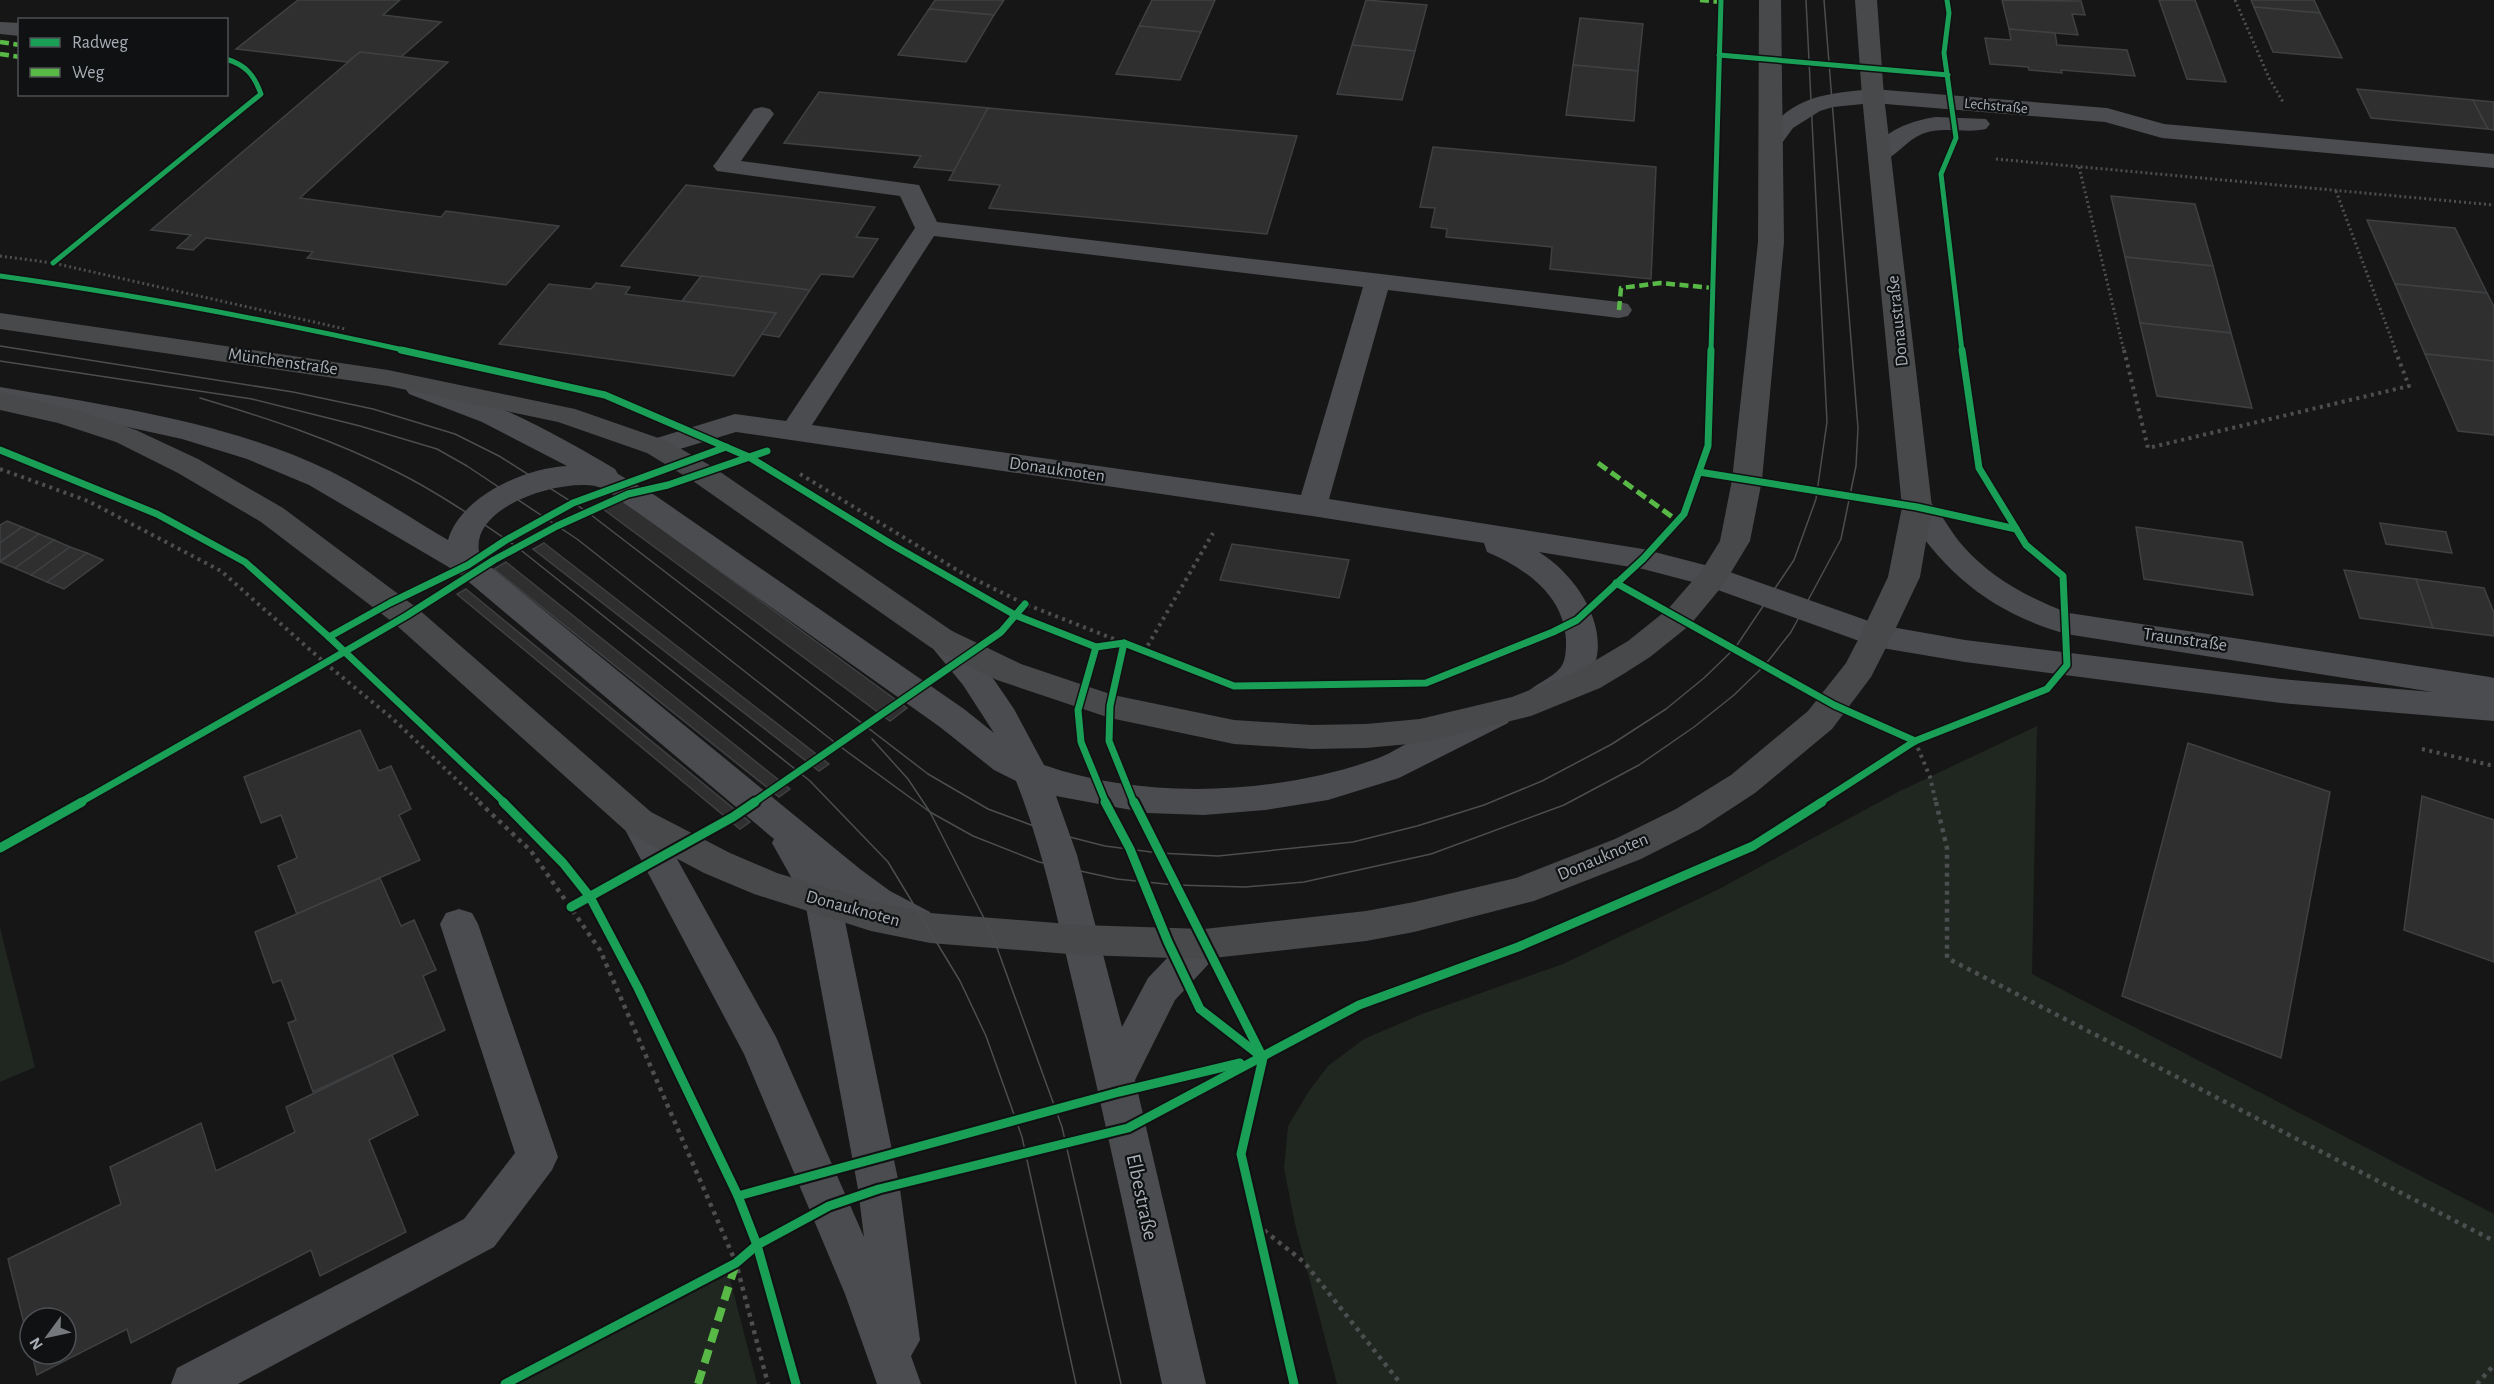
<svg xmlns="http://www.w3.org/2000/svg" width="2494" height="1384" font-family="'Alegreya Sans',sans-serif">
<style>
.green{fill:#202720}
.building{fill:#2f2f30;stroke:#3e4042;stroke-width:1.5}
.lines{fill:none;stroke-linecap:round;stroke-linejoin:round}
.path-far2{stroke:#4c4e50;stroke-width:3;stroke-dasharray:2 3;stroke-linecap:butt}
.path-far1{stroke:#4c4e50;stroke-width:4;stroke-dasharray:3 4.5;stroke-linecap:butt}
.path{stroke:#4c4e50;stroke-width:4.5;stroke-dasharray:4 5;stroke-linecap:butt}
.minor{fill:#4b4c4f;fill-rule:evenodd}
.major{fill:#48494b;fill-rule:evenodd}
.tram{stroke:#4b4d4f;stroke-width:1.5}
.quiet-far2{stroke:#58b947;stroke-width:4.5;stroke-dasharray:9 4.5;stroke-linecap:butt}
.quiet-far1{stroke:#58b947;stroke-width:5;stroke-dasharray:11 5;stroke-linecap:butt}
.quiet{stroke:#58b947;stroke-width:8;stroke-dasharray:14 8;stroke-linecap:butt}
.cycleway-far2-casing{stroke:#101112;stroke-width:8}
.cycleway-far1-casing{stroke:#101112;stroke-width:10}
.cycleway-casing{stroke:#101112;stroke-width:13}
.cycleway-far2{stroke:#1a9f57;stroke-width:5}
.cycleway-far1{stroke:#1a9f57;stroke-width:7}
.cycleway{stroke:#1a9f57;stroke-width:9}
.labels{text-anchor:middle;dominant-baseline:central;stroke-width:4.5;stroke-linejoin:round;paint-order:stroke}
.far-street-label{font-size:15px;fill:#a8aeb6;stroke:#101112}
.street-label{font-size:18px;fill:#a8aeb6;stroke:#101112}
.near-street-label{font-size:21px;fill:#a8aeb6;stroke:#101112}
</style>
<rect width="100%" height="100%" fill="#161616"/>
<g class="green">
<path d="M2037 726 2032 974 2494 1214V1384H1337L1295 1224 1284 1168 1288 1126 1309 1091 1328 1066 1364 1039 1422 1014 1563 964 1719 889 1898 792Z"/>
<path d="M0 928 35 1067 0 1082Z"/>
<path d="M727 1267 757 1384H505Z"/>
</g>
<g class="building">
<path d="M298 0H400L383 15 441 22 401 57 360 52 347 62 236 49Z"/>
<path d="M935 0H1004L994 15 929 9Z"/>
<path d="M1152 0H1215L1201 32 1139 26Z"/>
<path d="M1366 0 1427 5 1415 51 1352 45Z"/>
<path d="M2002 0 2081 1 2085 15 2072 14 2078 35 2009 29Z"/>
<path d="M2159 0H2195L2226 82 2187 79Z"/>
<path d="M2251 0H2314L2320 13 2254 7Z"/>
<path d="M2254 7 2320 13 2342 58 2273 52Z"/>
<path d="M929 9 994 15 966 62 898 55Z"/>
<path d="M1580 18 1643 24 1638 71 1573 65Z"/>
<path d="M1139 26 1201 32 1180 80 1116 74Z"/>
<path d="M2009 29 2055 33 2057 45 2127 50 2135 76 2061 70 2062 73 2029 70 2028 67 1990 64 1985 38 2011 40Z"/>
<path d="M1352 45 1415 51 1402 100 1337 94Z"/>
<path d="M360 52 448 62 300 198 441 217 446 211 559 226 506 285 307 258 313 252 206 238 193 250 177 248 191 235 151 230Z"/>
<path d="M1573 65 1638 71 1634 121 1566 115Z"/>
<path d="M2357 89 2473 100 2488 129 2371 118Z"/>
<path d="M819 92 988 108 954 171 914 167 921 156 784 143Z"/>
<path d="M2473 100 2494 102V130L2488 129Z"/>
<path d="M988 108 1297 136 1267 234 989 208 1000 185 949 180Z"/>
<path d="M1433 147 1656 167 1651 279 1550 269 1552 247 1446 237 1447 229 1431 227 1435 208 1420 207Z"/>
<path d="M686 185 875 207 856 237 878 239 853 277 821 274 810 290 621 266Z"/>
<path d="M2111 196 2195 204 2213 266 2125 257Z"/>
<path d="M2367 220 2455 228 2487 293 2395 284Z"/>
<path d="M2125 257 2213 266 2231 333 2140 323Z"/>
<path d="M701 276 810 290 779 337 761 334 776 313 682 301Z"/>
<path d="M596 283 630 287 625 294 776 313 734 376 499 344 549 284 591 289Z"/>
<path d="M2395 284 2487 293 2494 307V361L2425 354Z"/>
<path d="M2140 323 2231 333 2252 408 2157 396Z"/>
<path d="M2425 354 2494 361V435L2458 431Z"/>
<path d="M620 498 907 708 890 721 603 509Z"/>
<path d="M7 521 22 527 0 543V525Z"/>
<path d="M2380 523 2446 532 2452 553 2386 544Z"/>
<path d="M22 527 39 534 0 561V543Z"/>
<path d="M2136 527 2242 542 2253 595 2144 579Z"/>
<path d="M39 534 54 540 15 568 0 562Z"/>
<path d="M54 540 70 547 31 575 15 568Z"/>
<path d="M544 543 829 764 819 771 533 549Z"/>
<path d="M1232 544 1349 560 1339 598 1220 580Z"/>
<path d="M70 547 87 553 47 582 31 575Z"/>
<path d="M87 553 103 560 64 589 47 582Z"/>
<path d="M506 562 790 789 779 797 494 569Z"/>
<path d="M2344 570 2416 579 2433 628 2360 618Z"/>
<path d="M2416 579 2484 588 2494 613V636L2433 628Z"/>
<path d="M466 589 750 822 740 829 457 594Z"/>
<path d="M360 730 379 771 391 766 411 809 399 815 420 860 297 914 278 866 297 858 281 815 261 823 244 777Z"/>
<path d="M2188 743 2330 792 2281 1058 2122 996Z"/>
<path d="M2422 796 2494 820V962L2404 930Z"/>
<path d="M380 878 401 926 414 920 436 970 423 976 445 1030 313 1092 288 1023 296 1020 281 980 273 983 255 932Z"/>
<path d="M392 1055 418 1115 369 1140 406 1232 320 1276 311 1250 131 1343 127 1329 37 1375 32 1354H66V1318H30V1348L8 1259 121 1204 110 1167 201 1123 216 1171 295 1132 286 1107Z"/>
</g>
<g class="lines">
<g class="path-far2">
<path d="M2235 0 2269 78 2283 102"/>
<path d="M1996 159 2494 205"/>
<path d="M2079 167 2124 351"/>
<path d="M2336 191 2396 351"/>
<path d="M0 256 53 263 345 329"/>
</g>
<g class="path-far1">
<path d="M2124 350 2148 448 2409 386 2395 350"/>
<path d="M0 469 88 501 221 571 325 663 393 719 481 803"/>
<path d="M800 474 962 573 1025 604 1124 643 1119 665"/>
<path d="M1144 652 1213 533"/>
<path d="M1915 741 1930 777 1936 803"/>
<path d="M2422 749 2494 766"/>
</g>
<g class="path">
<path d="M479 802 531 851 600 950 736 1263 768 1384"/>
<path d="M1936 802 1947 848V958L2494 1241"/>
<path d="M1155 845 1180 897"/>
<path d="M1173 1105 1263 1058 1228 989"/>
<path d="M930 1176 1077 1140"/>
<path d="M1257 1225 1304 1262 1401 1384"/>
<path d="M757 1245 786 1230"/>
<path d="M2477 1384 2494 1365"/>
</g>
<g class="minor">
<path d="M0 22 20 23V36L0 34Z"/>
<path d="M1873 89 2107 108 2164 124 2494 154V168L2162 138 2105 122 1873 103 1833 107 1820 111 1793 128 1779 147 1771 149 1763 147 1759 142C1791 96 1821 94 1873 89Z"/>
<path d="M762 107 770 109 774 114 741 161 919 185 937 222 1619 302 1628 304 1632 310 1628 316 1619 318 1388 290 1329 499 1643 549 1724 570 1880 625 1965 640 2281 679 2433 692 2066 634C1990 612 1944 573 1902 507L1906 500C1914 498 1922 496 1929 501 1942 513 1951 533 1963 546 1991 578 2030 599 2069 613L2490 677 2494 678V721L2281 703 1965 662 1876 647 1704 585 1643 569 1539 552C1589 583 1628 660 1566 699 1552 707 1543 712 1527 707L1522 699C1531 684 1550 681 1561 667 1566 660 1566 649 1566 640 1564 595 1525 568 1487 552L1484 543 1312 516 736 432 657 456 647 453 643 447 647 441 735 414 786 421 915 228 900 196 717 171 713 166 717 161 754 109ZM934 236 1363 287 1301 495 812 425Z"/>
<path d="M1936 117 1986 119 1990 124 1986 129C1964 134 1941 125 1920 135 1902 143 1892 165 1872 160L1868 155C1884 131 1909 121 1936 117Z"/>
<path d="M419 380C489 397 554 433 615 469L618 474 656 496 964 709 994 733 963 685 925 639 930 631 941 628 952 631 986 668 1014 709 1044 765C1143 800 1274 795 1373 760 1386 756 1398 748 1410 742 1435 730 1460 718 1484 705L1496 702 1508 705 1513 714 1508 723 1399 778 1328 800 1265 810 1204 815 1147 813 1056 796 1077 855 1122 1027 1148 978 1191 933 1204 929 1217 933 1223 944 1217 955 1175 1000 1135 1080 1206 1384H1162C1134 1256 1107 1128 1077 1001 1059 927 1044 852 1016 781L994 770 940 727 634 510C622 503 609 489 595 486 557 479 462 509 481 559L860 869 890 891 930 912 935 923 930 934C926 935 920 938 917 938 898 937 851 902 835 890L841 902 900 1189 920 1340 911 1356 921 1384H877L845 1294 744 1054 621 822 627 812 639 808 651 812 776 1037 864 1237 858 1189 805 902 772 843 774 839 457 572 309 485 247 459 182 439 123 426 0 403V387C111 406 228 422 330 471 370 491 409 517 448 540 461 496 525 468 567 466L482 422 409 394 405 388 409 382Z"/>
<path d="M459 909 472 913 478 924 558 1157 552 1170 494 1247 238 1384H171L177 1368 464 1219 515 1153 440 924 446 913Z"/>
</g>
<g class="major">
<path d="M1759 0H1781L1784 242 1762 480 1750 541 1724 584 1690 625 1650 657 1625 673 1600 688 1531 716 1420 743 1366 748 1312 749 1234 744 1110 718 997 680 930 647 693 481 647 453 558 422 388 386 0 329V313L388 370 575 409 667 441 713 467 952 631 1021 664 1113 695 1234 720 1312 725 1366 724 1420 719 1512 697 1576 672 1628 641 1668 609 1702 570 1720 541 1732 480 1758 242Z"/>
<path d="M1855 0H1877L1884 96 1932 507 1920 577 1892 636 1871 677 1832 729 1755 793 1700 829 1641 859 1534 901 1414 932 1366 941 1204 959 1081 955 930 943 871 931 754 894 704 873 627 832 395 624 261 522 178 473 116 442 58 423 0 410V392L76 410 136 430 198 459 283 508 417 608 651 812 730 853 777 873 871 901 930 913 1081 925 1204 929 1366 911 1414 902 1516 878 1615 839 1676 809 1731 775 1808 711 1846 663 1860 636 1888 577 1902 507 1862 96Z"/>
</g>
<g class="tram">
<path d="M0 346 293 392 373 409 455 434 499 456 586 511 928 774 988 809 1050 832 1105 846 1159 853 1218 856 1353 842 1417 826 1484 805 1542 781 1612 744 1666 709 1704 678 1735 648 1794 560 1816 499 1827 422 1806 0"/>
<path d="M0 361 252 399 360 426 437 449 467 466 577 539 838 745 930 812 973 836 1039 862 1117 879 1175 885 1245 887 1304 882 1431 854 1564 805 1639 765 1694 727 1734 695 1765 665 1791 632 1841 539 1856 466 1858 428 1824 0"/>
<path d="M200 398C267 418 334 440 397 472 439 493 478 520 517 547L810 781 888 862 960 981 986 1036 1022 1137 1076 1384"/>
<path d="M872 739 908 779 930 812 992 934 1062 1127 1121 1384"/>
</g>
<g class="quiet-far2">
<path d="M1700 0 1721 2"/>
<path d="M0 42 20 45"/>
<path d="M0 54 20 57"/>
<path d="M1619 310 1621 288 1660 283 1713 288"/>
</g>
<path class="quiet-far1" d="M1598 463 1678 521"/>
<path class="quiet" d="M698 1384 736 1263"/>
<defs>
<g id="cycleway-far2">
<path d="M1947 0 1949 13 1944 53 1956 138 1941 174 1962 351"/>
<path d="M1719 55 1948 75"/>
<path d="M53 263 261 94C254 75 246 65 226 59"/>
<path d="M0 276C137 295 273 321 408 351"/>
<path d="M1711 351 1721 0"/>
</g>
<g id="cycleway-far1">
<path d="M401 350 605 395 749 457 891 544 1015 615 1096 647 1124 643 1234 686 1426 683 1553 632 1577 620 1643 559 1684 514 1708 446 1711 350"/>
<path d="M0 450 157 514 245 562 329 637 505 803"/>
<path d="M1699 472 1917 507 2016 529"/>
<path d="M1616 583 1834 705 1915 741"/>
<path d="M329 637 390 603 468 565 506 540 573 503 726 447"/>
<path d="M1124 643 1110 706 1109 741 1134 803"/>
<path d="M1096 647 1078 710 1081 742 1106 803"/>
<path d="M79 803 313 670 406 616 494 560 557 526 628 494 668 485 767 451"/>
<path d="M753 803 1001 632 1025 604"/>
<path d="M1819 803 1915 741 2047 689 2067 665 2063 576 2026 545 1979 468 1962 350"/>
</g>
<g id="cycleway">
<path d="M503 802 563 863 590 897 638 988 738 1196 757 1245 796 1384"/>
<path d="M1105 802 1130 849 1168 942 1200 1009 1258 1054"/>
<path d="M1134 802 1263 1058 1241 1154 1294 1384"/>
<path d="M0 848 82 802"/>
<path d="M571 907 733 817 755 802"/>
<path d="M738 1196 1119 1092 1240 1063"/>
<path d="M505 1384 736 1263 757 1245 829 1206 879 1189 1128 1128 1359 1005 1518 947 1753 846 1822 802"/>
</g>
</defs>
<use href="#cycleway-far2" class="cycleway-far2-casing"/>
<use href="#cycleway-far1" class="cycleway-far1-casing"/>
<use href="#cycleway" class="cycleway-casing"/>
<use href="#cycleway-far2" class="cycleway-far2"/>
<use href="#cycleway-far1" class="cycleway-far1"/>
<use href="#cycleway" class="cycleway"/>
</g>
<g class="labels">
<g class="far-street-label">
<text transform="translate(1996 106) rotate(5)">Lechstraße</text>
</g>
<g class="street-label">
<text transform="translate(1898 321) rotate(-96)">Donaustraße</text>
<text transform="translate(283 362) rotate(8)">Münchenstraße</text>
<text transform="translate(1057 470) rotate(8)">Donauknoten</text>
<text transform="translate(2185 640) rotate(8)">Traunstraße</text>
<text transform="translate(1603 857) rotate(-23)">Donauknoten</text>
<text transform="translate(853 909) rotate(15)">Donauknoten</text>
</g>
<g class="near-street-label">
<text transform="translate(1142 1197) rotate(78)">Elbestraße</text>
</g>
</g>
<rect x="18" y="18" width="210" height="78" fill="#101112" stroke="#4d5054" stroke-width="1.5"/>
<rect x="30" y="38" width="30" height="9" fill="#1a9f57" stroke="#4d5054" stroke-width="1.5"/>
<text x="72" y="48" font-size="18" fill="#a8aeb6">Radweg</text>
<rect x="30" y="68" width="30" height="9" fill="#58b947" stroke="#4d5054" stroke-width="1.5"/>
<text x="72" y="78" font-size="18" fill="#a8aeb6">Weg</text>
<g transform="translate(48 1336) rotate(237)"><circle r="28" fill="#101112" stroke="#4d5054" stroke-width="1.5"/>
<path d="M0-4.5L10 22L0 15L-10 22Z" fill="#75797e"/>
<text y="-9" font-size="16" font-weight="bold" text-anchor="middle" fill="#a8aeb6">N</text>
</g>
</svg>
